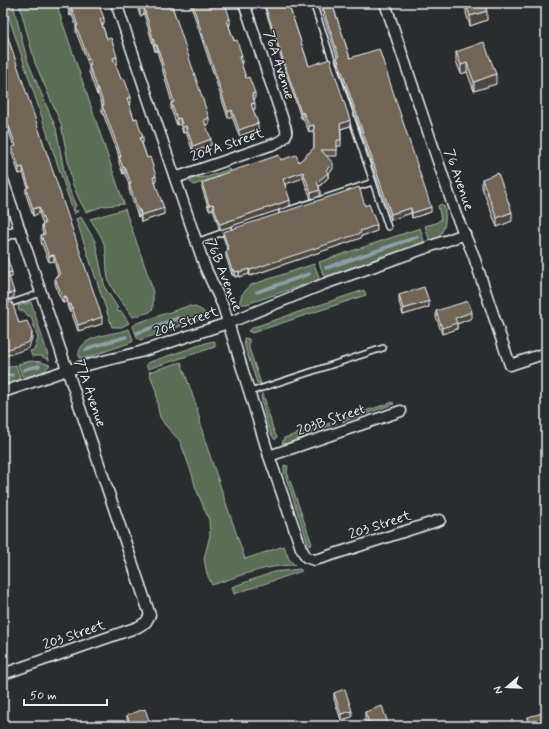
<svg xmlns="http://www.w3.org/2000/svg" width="549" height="729" font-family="Mynerve,sans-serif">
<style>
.green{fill:#5b6d57;stroke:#a2afa8}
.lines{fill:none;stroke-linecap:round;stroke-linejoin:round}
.stream{stroke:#8f9fab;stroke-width:3.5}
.service-casing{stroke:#e8f1f8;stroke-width:8}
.minor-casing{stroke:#e8f1f8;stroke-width:13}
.service{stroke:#2a2d2e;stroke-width:5}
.minor{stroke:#2a2d2e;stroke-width:10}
.wall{fill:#61574b;stroke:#e8f1f8}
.shaded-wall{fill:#4f473d;stroke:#e8f1f8}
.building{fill:#716557;stroke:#e8f1f8}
.labels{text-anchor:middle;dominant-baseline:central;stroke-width:3;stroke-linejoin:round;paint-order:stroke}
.street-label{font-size:14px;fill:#e8f1f8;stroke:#2a2d2e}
</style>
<rect width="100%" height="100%" fill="#2a2d2e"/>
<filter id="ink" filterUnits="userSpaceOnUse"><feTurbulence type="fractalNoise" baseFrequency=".025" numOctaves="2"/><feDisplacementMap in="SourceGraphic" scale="8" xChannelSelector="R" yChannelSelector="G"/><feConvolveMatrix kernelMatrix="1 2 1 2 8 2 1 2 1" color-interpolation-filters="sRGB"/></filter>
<g filter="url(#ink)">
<g class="green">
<path d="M4 3H13L23 44 28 62 56 128 66 181 76 206 74 208 75 211H78L74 214Z"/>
<path d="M19 3H56L124 204 104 206 86 212 79 199 72 183 61 124 35 63Z"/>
<path d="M230 169 231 172 194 185 189 181 194 178 207 177Z"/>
<path d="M441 204 444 206C447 218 446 235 432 241L429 239 425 226 436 223 441 219 438 206Z"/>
<path d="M125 209 151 284 153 294V309L150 312 133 317C125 305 112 293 108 278 106 270 107 261 106 253 105 241 97 229 90 219Z"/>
<path d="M81 217 95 241 105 288 118 308 116 310 119 312 121 311 129 323 122 327H112L76 219Z"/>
<path d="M420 228 424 241 423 244 384 257 383 255 379 257V258L326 277 323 275 319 262Z"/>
<path d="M314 264 319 277 318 280 247 304H239L242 294 251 285Z"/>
<path d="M364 290 366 295 252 333 248 331 254 327Z"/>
<path d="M31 302 48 355 49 360 41 356H32L30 351 34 350 38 339 31 316H28L24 311H19L18 306Z"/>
<path d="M188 306C194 306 203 309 206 315L201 319 140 340 137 338 133 326 137 323Z"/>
<path d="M129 329 133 340 132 342 86 358H79C76 334 115 335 129 329Z"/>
<path d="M244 338 249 339V348L261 384 257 383 245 347Z"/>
<path d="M215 341V347L148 369 146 365 147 363 209 342Z"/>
<path d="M31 361 41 362 50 365 43 372 24 378 22 376 18 364Z"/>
<path d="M181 362 197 408 204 438 245 559 284 546 289 559 295 565C266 565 239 576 212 585L207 574 204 559 210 535 209 520 196 489 192 474 180 441 165 425 160 417 158 409 156 391 149 372Z"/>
<path d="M16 365 20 377 19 380 3 386V369Z"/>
<path d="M263 393 274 432 277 437 275 440C266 428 264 410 261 396Z"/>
<path d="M393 402 394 404 342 422 347 417Z"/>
<path d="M330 423H337L310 433 302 440 292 443 282 444 284 438Z"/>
<path d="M284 465 288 466 287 472 312 544 309 546 284 472Z"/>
<path d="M300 569 302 571 234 594 232 587 274 572Z"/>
</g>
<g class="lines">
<g class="stream">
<path d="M326 268 417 237"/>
<path d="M257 292 309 274"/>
<path d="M137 333 178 318"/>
<path d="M86 350 91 347 126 337"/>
<path d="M24 370 29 368 39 366"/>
<path d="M3 376 12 375"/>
</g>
<defs>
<g id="service">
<path d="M313 3 388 227"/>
<path d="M282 212 373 182"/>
<path d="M196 242 229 230"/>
<path d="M3 306 41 293"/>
<path d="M250 392 383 348"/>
</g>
<g id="minor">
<path d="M116 3 205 267 223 306 269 456 301 548 306 557 314 560 322 558 440 520"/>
<path d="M385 3 456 215 473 254 510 365 546 353"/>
<path d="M175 178 274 144C291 137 287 132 282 117L244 3"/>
<path d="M3 180 150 615 146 622 138 627 3 674"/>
<path d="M3 236 20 230"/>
<path d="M3 392 67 370 140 352 228 323 324 284 465 234"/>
<path d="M269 456 401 411"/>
</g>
</defs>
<use href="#service" class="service-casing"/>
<use href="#minor" class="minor-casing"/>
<use href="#service" class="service"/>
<use href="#minor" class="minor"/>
</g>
<g class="wall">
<path d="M66 3H98L104 24H102L107 39 117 63 115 64 121 79 131 103 129 104 143 143H142L147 158 156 182H155L164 214 141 222 140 216 138 217 129 190V185L125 173 123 174 119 163V158L117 150 102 111V105L98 94 97 95 89 72V66L76 32V26L72 15 70 16Z"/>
<path d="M136 3H171L209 124 206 125 211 145 193 152 186 132 183 133 180 124 177 125 171 109V103H172L157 51H155L144 14 140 16Z"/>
<path d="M190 3H221L230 25 229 26 242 63H241L246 78 255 99H253L255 109H253L258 129 239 136 232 116 228 118Z"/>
<path d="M263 3H288L309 66 350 126 341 129V146H337V156H326L333 169 328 173V178L319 187 320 196 311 199 303 178 285 184 290 206 220 230 219 228 213 209 209 210 202 188V183L217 178V176L281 160 299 162 314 148V130L309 132 303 118H301Z"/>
<path d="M319 3H332L350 58 431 212 412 218 411 213 391 220 337 62V57Z"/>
<path d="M466 3H484L487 20 470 26 466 13Z"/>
<path d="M3 23 102 324 78 331 71 311H69L66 302 63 303 58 293 55 283V277L58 275 54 261 49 262 41 242V235H43L42 231V225H43L39 213 33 216 26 194V188H28L23 173 19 174 12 154V147H14L9 132 6 133 3 125Z"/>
<path d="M456 52 496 84 474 91 467 72 461 74 456 61Z"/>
<path d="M482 179 512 221 497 227 482 188Z"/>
<path d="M365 206 377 231 361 236V238L250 276 249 274 239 277V276L235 277 234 275H232L226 257V252L228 251 223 237V232Z"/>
<path d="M399 295 429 307 403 315 399 302Z"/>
<path d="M436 311 472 318 457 324V329L442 334 436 317Z"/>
<path d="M334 693 352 717 341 720 334 699Z"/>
<path d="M365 712 389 726H367L365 720Z"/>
<path d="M127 715 150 726H129L127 721Z"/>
<path d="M528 717 546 726H528Z"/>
</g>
<g class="shaded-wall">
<path d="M144 8V14L140 16V9Z"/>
<path d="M70 9H72V15L70 16Z"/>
<path d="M487 11V20L470 26V16Z"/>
<path d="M104 18V24L100 25V19Z"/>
<path d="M230 19V25L227 26V20Z"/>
<rect x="155" y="45" width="2" height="6"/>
<path d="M242 56V63H239V57Z"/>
<path d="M117 57V63L113 65V58Z"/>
<path d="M467 63V72L461 74V65Z"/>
<path d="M496 74V84L474 91V82Z"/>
<path d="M97 88H98V94L97 95Z"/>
<path d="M255 93V99L252 100V94Z"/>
<path d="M131 97V103L127 104V98Z"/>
<path d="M255 103V109L251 110V104Z"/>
<path d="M232 110V116L228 118V112Z"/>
<path d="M303 112V118H301V113Z"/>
<path d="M180 118V124L177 125V119Z"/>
<path d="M209 118V124L204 126V120Z"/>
<path d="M350 120V126L340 129V124Z"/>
<path d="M258 123V129L239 136V130Z"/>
<path d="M314 125V130L309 132V126Z"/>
<path d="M9 126V132L6 133V127Z"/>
<path d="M186 126V132L183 133V127Z"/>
<path d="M143 137V143L140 144V138Z"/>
<path d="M211 139V145L193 152V146Z"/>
<path d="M333 163V169L328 173V178L317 188V182L326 170Z"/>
<path d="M23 167V173L19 174V168Z"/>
<path d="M123 167H125V173L123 174Z"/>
<path d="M303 172V178L283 185V179Z"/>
<path d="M156 176V182L153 183V177Z"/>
<path d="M320 190V196L311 199V193Z"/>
<path d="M290 200V206L220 230V224Z"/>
<path d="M213 204V209L209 210V205Z"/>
<path d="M39 207V213L33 216V209Z"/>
<path d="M431 207V212L412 218V213Z"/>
<path d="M164 208V214L141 222V215Z"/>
<path d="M411 208V213L391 220V214Z"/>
<path d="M138 210H140V216L138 217Z"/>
<path d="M512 212V221L497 227V218Z"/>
<path d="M377 225V231L361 236V238L250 276V270Z"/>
<path d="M54 255V261L49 262V256Z"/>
<path d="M234 269V275H232V270Z"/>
<path d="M249 269V274L239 277V272Z"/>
<path d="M239 271V276L235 277V272Z"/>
<path d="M12 272V277L8 278V273Z"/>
<path d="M14 292V297L3 302V296Z"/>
<path d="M66 296V302L63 303V297Z"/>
<path d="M429 301V307L403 315V309Z"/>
<path d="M71 304V311H69V305Z"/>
<path d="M472 312V318L457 324V329L442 334V328L455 318Z"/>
<path d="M102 317V324L78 331V325Z"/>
<path d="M32 333V338L29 348 3 357V351Z"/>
<path d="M352 711V717L341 720V714Z"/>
<path d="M150 723V726H140Z"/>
</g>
<g class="building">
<path d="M68 3H98L104 18 100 19 107 39 111 38 114 47 117 57 113 58 121 79 124 78 127 86 131 97 127 98 134 119 137 118 139 126 143 137 140 138 147 158 150 157 156 176 153 177 164 208 141 215 140 210H138L129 184H131L125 167H123L119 157H121L117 144 102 105H104L98 88H97L89 66 91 65 76 26H78L72 9H70Z"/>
<path d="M138 3H171L209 118 204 120 211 139 193 146 186 126 183 127 180 118 177 119 171 103 174 102 157 45H155L144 8 140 9Z"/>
<path d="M192 3H221L222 4 225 3 230 19 227 20 234 41 237 40 242 56 239 57 246 78 249 77 255 93 252 94 255 103 251 104 258 123 239 130 232 110 228 112Z"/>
<path d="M264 3H288L309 66 330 59 350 120 340 124 341 140H337V150H321L333 163 326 170 328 173 317 182 320 190 311 193 303 172 283 179 290 200 220 224 219 223 213 204 209 205 202 183 218 177 217 176 279 155 281 160 296 155 299 162 314 148V125L309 126 303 112 301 113Z"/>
<path d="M321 3H332L350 58 379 49 431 207 412 213 411 208 391 214 337 57H339Z"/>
<path d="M469 3H484L487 11 470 16 466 4Z"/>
<path d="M3 23 102 317 78 325 71 304 69 305 66 296 63 297 58 286 55 277 60 275 54 255 49 256 41 235 45 234 42 225 45 224 39 207 33 209 26 188 29 187 23 167 19 168 12 147 16 146 12 135 9 126 6 127 3 119Z"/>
<path d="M484 42 496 74 474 82 467 63 461 65 456 52Z"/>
<path d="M498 173 512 212 497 218 482 179Z"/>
<path d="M359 187 365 206 369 204 377 225 360 231 361 233 250 270 249 269 239 272V271L235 272 234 269 232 270 226 252 229 250 223 232Z"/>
<path d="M3 249H4L12 272 8 273 14 292 3 296Z"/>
<path d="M424 287 429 301 403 309 399 295Z"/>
<path d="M468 301 472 312 455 318 457 323 442 328 436 311Z"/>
<path d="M12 302 19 323 27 321 32 333 29 342 3 351V304Z"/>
<path d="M345 689 352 711 341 714 334 693Z"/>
<path d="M382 706 389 726H370L365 712Z"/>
<path d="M145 709 150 723 140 726H131L127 715Z"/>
<path d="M546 712V726H530L528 717Z"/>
</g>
</g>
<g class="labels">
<g class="street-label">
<text transform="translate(279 65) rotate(72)">76A Avenue</text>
<text transform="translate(227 145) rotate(-19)">204A Street</text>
<text transform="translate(459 180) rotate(71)">76 Avenue</text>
<text transform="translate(224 275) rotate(68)">76B Avenue</text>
<text transform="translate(186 322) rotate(-19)">204 Street</text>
<text transform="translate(90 393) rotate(71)">77A Avenue</text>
<text transform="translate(331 420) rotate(-19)">203B Street</text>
<text transform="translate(380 525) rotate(-18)">203 Street</text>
<text transform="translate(74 635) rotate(-19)">203 Street</text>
</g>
</g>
<rect width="549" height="729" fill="none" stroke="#2a2d2e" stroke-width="16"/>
<rect x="8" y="8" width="533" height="713" fill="none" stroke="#e8f1f8" stroke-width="1.5" filter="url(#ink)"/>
<g transform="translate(507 687) rotate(251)" stroke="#2a2d2e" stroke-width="3" paint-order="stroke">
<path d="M0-3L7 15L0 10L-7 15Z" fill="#e8f1f8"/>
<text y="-6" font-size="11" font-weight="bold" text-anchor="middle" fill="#e8f1f8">N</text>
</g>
<path d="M24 699v6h83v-6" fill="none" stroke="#e8f1f8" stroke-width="2"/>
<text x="30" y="699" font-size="12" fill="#e8f1f8" stroke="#2a2d2e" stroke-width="3" paint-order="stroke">50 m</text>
</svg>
